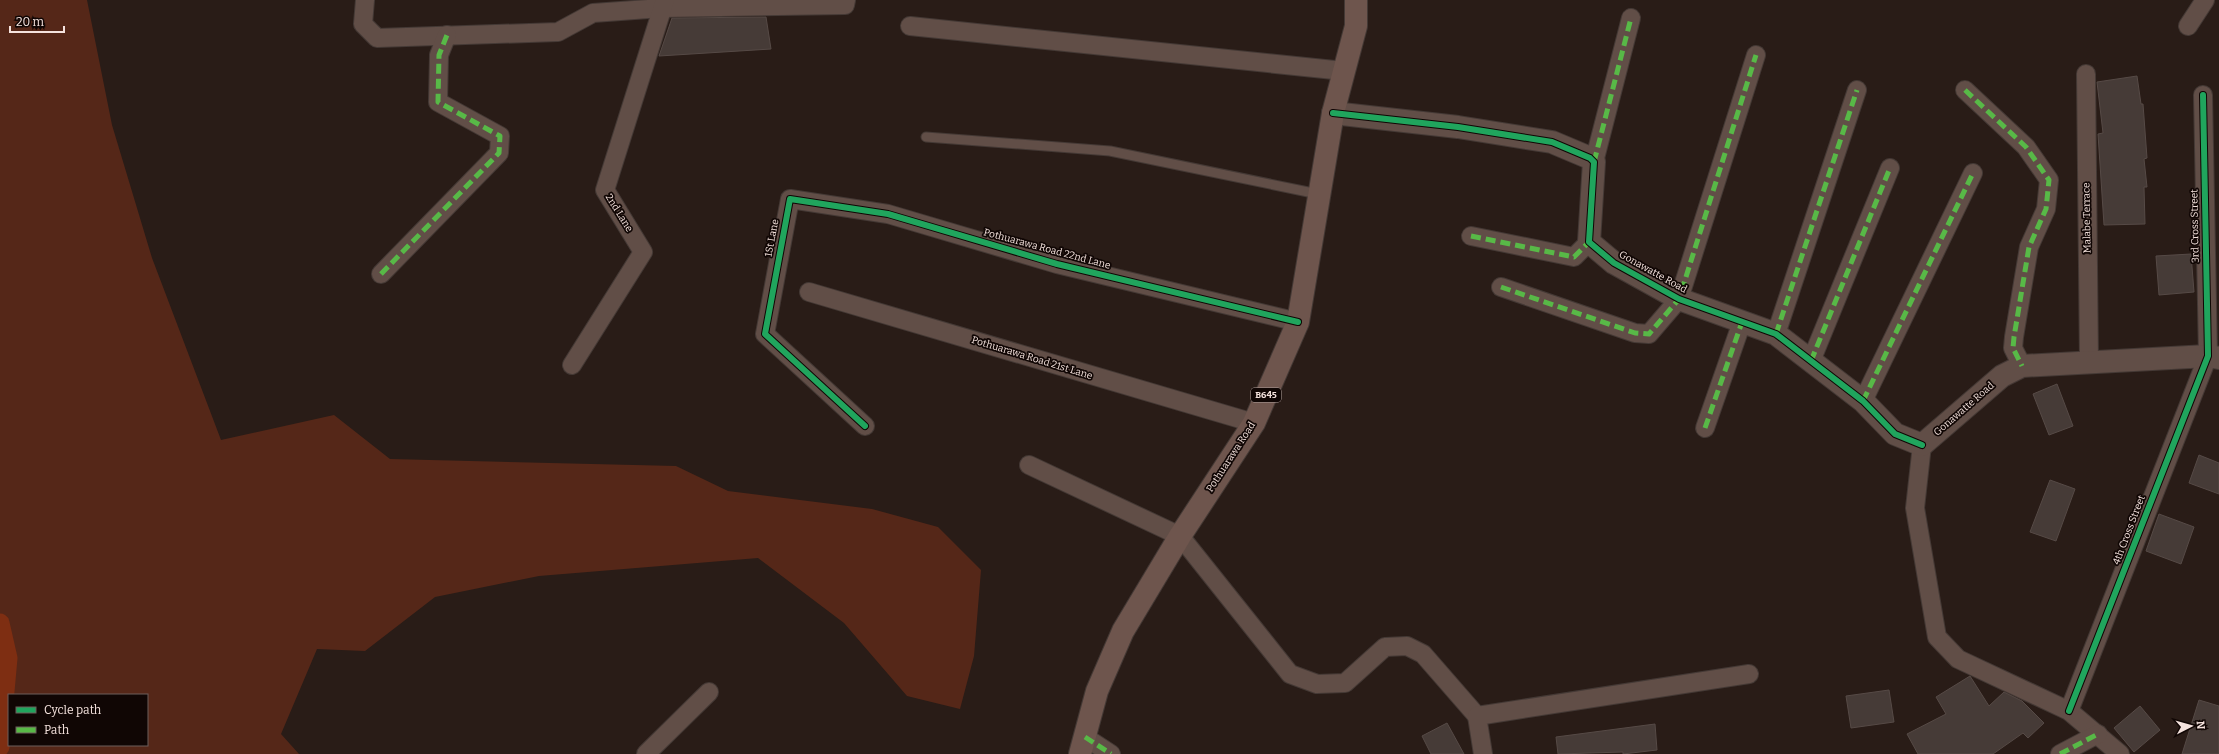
<svg xmlns="http://www.w3.org/2000/svg" width="2219" height="754" font-family="Bitter,serif">
<style>
.green{fill:#552718;fill-rule:evenodd}
.lines{fill:none;stroke-linecap:round;stroke-linejoin:round}
.canal{stroke:#7e2e12;stroke-width:19}
.building{fill:#463b37;stroke:#564a46}
.service-casing{stroke:#443935;stroke-width:11}
.minor-casing{stroke:#443935;stroke-width:20}
.tertiary-casing{stroke:#443935;stroke-width:24}
.primary-casing{stroke:#443935;stroke-width:24}
.service{stroke:#614e47;stroke-width:9}
.minor{stroke:#614e47;stroke-width:18}
.tertiary{stroke:#614e47;stroke-width:22}
.primary{stroke:#6e554d;stroke-width:22}
.quiet{stroke:#58b947;stroke-width:5;stroke-dasharray:10 5;stroke-linecap:butt}
.cycleway-casing{stroke:#100604;stroke-width:8}
.cycleway{stroke:#20a55d;stroke-width:6}
.labels{text-anchor:middle;dominant-baseline:central;stroke-width:3.5;stroke-linejoin:round;paint-order:stroke}
.shield{fill:#100604;stroke:#b0a19d;stroke-width:1}
.shield-label{font-size:9px;font-weight:bold;fill:#f5e3de}
.street-label{font-size:10px;fill:#f5e3de;stroke:#100604}
</style>
<rect width="100%" height="100%" fill="#291c17"/>
<path class="green" d="M0 0H87L112 125 152 258 221 440 334 415 390 459 676 466 728 491 872 509 938 527 981 570 974 656 960 709 907 696 844 623 758 558 539 576 435 597 365 651 317 649 281 734 299 754H0ZM9 695H147V745H9Z"/>
<g class="lines">
<path class="canal" d="M0 623 8 658 0 747"/>
</g>
<g class="building">
<path d="M766 17 771 49 659 56 672 18Z"/>
<path d="M2137 76 2141 104H2143L2147 158 2144 159 2147 187H2144L2145 224 2104 225 2098 134 2103 133 2097 82Z"/>
<path d="M2191 254 2194 292 2159 295 2156 256Z"/>
<path d="M2057 384 2073 426 2049 435 2033 394Z"/>
<path d="M2199 455 2219 463V494L2189 483Z"/>
<path d="M2050 480 2075 489 2056 541 2030 532Z"/>
<path d="M2159 514 2194 527 2181 564 2146 551Z"/>
<path d="M1970 676 1989 706 2004 692 2022 701 2044 723 2028 738 2023 733 1993 754H1918L1907 734 1946 714 1936 697Z"/>
<path d="M1889 690 1894 722 1851 728 1846 696Z"/>
<path d="M2199 700 2219 706V754H2182Z"/>
<path d="M2140 706 2160 730 2134 752 2114 728Z"/>
<path d="M1447 723 1464 754H1431L1422 736Z"/>
<path d="M1655 724 1657 750 1623 754V752L1558 754 1556 737Z"/>
</g>
<g class="lines">
<defs>
<path id="service" d="M926 137 1110 151 1318 194"/>
<g id="minor">
<path d="M365 0 363 24 377 38 558 32 593 13 662 8 845 5 846 0"/>
<path d="M910 26 1344 71"/>
<path d="M2188 26 2205 0"/>
<path d="M2086 74 2089 362"/>
<path d="M1965 90 2026 147 2049 180 2046 209 2029 247 2014 337 2013 348 2022 366"/>
<path d="M1594 162 1631 18"/>
<path d="M1471 236 1574 257 1589 242"/>
<path d="M381 274 499 153 500 136 438 102 439 55 447 35"/>
<path d="M1501 287 1635 333 1649 334 1679 299 1756 55"/>
<path d="M809 292 1254 423"/>
<path d="M1776 334 1857 90"/>
<path d="M1811 361 1890 168"/>
<path d="M572 365 643 252 605 190 665 0"/>
<path d="M1863 401 1973 173"/>
<path d="M865 426 765 334 790 199 888 214 1057 264 1298 322"/>
<path d="M1705 428 1742 322"/>
<path d="M1922 445 1915 508 1937 637 1958 659 2069 711 2120 754"/>
<path d="M1029 465 1180 536 1290 674 1317 684 1345 683 1385 647 1407 646 1423 654 1477 716"/>
<path d="M2069 711 2208 356 2203 95"/>
<path d="M1085 737 1111 754"/>
<path d="M646 754 709 692"/>
<path d="M1483 754 1477 716 1749 674"/>
<path d="M2060 754 2098 734"/>
</g>
<path id="tertiary" d="M1333 113 1458 127 1552 142 1590 158 1594 162 1589 242 1614 263 1679 299 1776 334 1863 401 1895 434 1922 445 2002 376 2022 366 2208 356 2219 358"/>
<path id="primary" d="M1080 754 1097 691 1123 631 1180 536 1254 423 1298 322 1333 113 1356 26V0"/>
</defs>
<use href="#service" class="service-casing"/>
<use href="#minor" class="minor-casing"/>
<use href="#tertiary" class="tertiary-casing"/>
<use href="#primary" class="primary-casing"/>
<use href="#service" class="service"/>
<use href="#minor" class="minor"/>
<use href="#tertiary" class="tertiary"/>
<use href="#primary" class="primary"/>
<g class="quiet">
<path d="M1965 90 2026 147 2049 180 2046 209 2029 247 2014 337 2013 348 2022 366"/>
<path d="M1594 162 1631 18"/>
<path d="M1471 236 1574 257 1589 242"/>
<path d="M381 274 499 153 500 136 438 102 439 55 447 35"/>
<path d="M1501 287 1635 333 1649 334 1679 299 1756 55"/>
<path d="M1776 334 1857 90"/>
<path d="M1811 361 1890 168"/>
<path d="M1863 401 1973 173"/>
<path d="M1705 428 1742 322"/>
<path d="M1085 737 1111 754"/>
<path d="M2060 754 2098 734"/>
</g>
<defs>
<g id="cycleway">
<path d="M1333 113 1458 127 1552 142 1590 158 1594 162 1589 242 1614 263 1679 299 1776 334 1863 401 1895 434 1922 445"/>
<path d="M865 426 765 334 790 199 888 214 1057 264 1298 322"/>
<path d="M2069 711 2208 356 2203 95"/>
</g>
</defs>
<use href="#cycleway" class="cycleway-casing"/>
<use href="#cycleway" class="cycleway"/>
</g>
<g class="labels">
<rect class="shield" x="1251" y="388" width="30" height="14" rx="3"/>
<g class="shield-label">
<text x="1266" y="395">B645</text>
</g>
<g class="street-label">
<text transform="translate(619 213) rotate(58)">2nd Lane</text>
<text transform="translate(2087 218) rotate(-91)">Malabe Terrace</text>
<text transform="translate(2195 226) rotate(-91)">3rd Cross Street</text>
<text transform="translate(772 238) rotate(-79)">1St Lane</text>
<text transform="translate(1047 249) rotate(15)">Pothuarawa Road 22nd Lane</text>
<text transform="translate(1653 272) rotate(29)">Gonawatte Road</text>
<text transform="translate(1032 358) rotate(17)">Pothuarawa Road 21st Lane</text>
<text transform="translate(1964 409) rotate(-41)">Gonawatte Road</text>
<text transform="translate(1231 457) rotate(-57)">Pothuarawa Road</text>
<text transform="translate(2129 530) rotate(-69)">4th Cross Street</text>
</g>
</g>
<rect x="8" y="694" width="140" height="52" fill="#100604" stroke="#6c5e5b"/>
<rect x="16" y="707" width="20" height="6" fill="#20a55d" stroke="#6c5e5b"/>
<text x="44" y="714" font-size="12" fill="#f5e3de">Cycle path</text>
<rect x="16" y="727" width="20" height="6" fill="#58b947" stroke="#6c5e5b"/>
<text x="44" y="734" font-size="12" fill="#f5e3de">Path</text>
<g transform="translate(2191 726) rotate(84)" stroke="#100604" stroke-width="3" paint-order="stroke">
<path d="M0-3L7 15L0 10L-7 15Z" fill="#f5e3de"/>
<text y="-6" font-size="11" font-weight="bold" text-anchor="middle" fill="#f5e3de">N</text>
</g>
<path d="M10 26v6h54v-6" fill="none" stroke="#f5e3de" stroke-width="2"/>
<text x="16" y="26" font-size="12" fill="#f5e3de" stroke="#100604" stroke-width="3" paint-order="stroke">20 m</text>
</svg>
